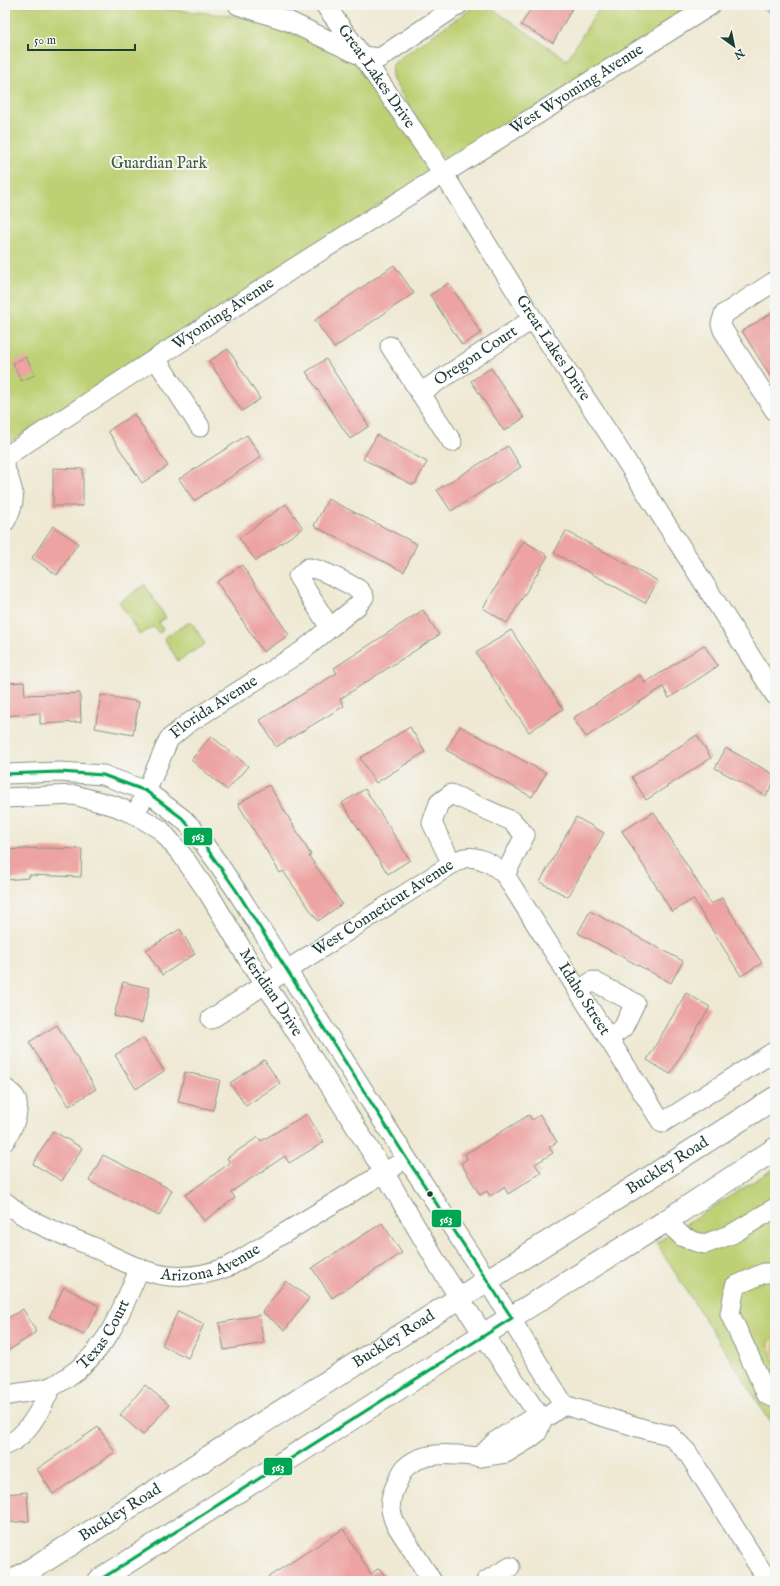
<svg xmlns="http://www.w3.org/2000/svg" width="780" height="1586" font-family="'IM FELL English',serif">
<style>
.green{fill:#bed073;stroke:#6e8654}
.sand{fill:#eeda9e;stroke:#868c69}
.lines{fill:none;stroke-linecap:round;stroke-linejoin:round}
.stream{stroke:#60b2db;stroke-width:4.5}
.building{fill:#eca3a1}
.minor-casing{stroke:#879384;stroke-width:21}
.highway-casing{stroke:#879384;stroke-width:24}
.minor{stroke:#fff;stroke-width:19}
.highway{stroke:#fff;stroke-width:22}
.bus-1-casing{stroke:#f6f6f2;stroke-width:6}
.bus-1{stroke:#00a651;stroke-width:3}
.bus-dot{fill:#1f3d34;stroke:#f6f6f2;stroke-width:1.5}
.labels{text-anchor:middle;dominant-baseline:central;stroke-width:4;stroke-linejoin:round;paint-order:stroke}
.street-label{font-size:16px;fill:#1f3d34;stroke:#f6f6f2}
.park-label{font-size:16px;fill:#3f5a41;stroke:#f6f6f2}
.line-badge{stroke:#f6f6f2;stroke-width:1.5}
.badge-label{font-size:11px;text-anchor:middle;font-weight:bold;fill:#fff}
</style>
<rect width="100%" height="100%" fill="#f6f6f2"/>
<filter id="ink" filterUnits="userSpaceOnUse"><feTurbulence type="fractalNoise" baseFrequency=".025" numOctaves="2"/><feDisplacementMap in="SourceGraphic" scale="8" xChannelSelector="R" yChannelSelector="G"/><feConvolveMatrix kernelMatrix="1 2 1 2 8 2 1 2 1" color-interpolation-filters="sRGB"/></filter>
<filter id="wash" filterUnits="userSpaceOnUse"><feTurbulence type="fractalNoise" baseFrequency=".012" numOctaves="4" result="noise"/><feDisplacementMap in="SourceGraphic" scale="16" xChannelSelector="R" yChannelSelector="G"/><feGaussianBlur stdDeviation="0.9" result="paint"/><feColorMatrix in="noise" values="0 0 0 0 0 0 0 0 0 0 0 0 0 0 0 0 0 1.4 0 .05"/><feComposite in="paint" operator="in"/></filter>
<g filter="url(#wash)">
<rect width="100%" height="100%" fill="#efe9d3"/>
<g class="green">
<path d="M5 5H122L237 16 353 52 428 165 429 173 5 445Z"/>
<path d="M476 5H487L567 60 601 5H698L454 160 444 158 439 154 393 80C390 69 391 65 400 58Z"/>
<path d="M145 585 166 618 159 622 163 630 159 633 153 627 140 635 119 602Z"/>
<path d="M191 621 205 644 178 661 164 638Z"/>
<path d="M775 1168V1429L656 1243Z"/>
</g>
<path class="sand" d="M774 1337H775V1362L773 1361 768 1343Z"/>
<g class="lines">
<path class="stream" d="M762 5 775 15"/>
</g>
<g id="blocks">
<g class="building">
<path d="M533 5H574L553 43 521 25Z"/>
<path d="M394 265 414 293 334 348 315 320Z"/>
<path d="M449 283 481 333 462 345 430 295Z"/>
<path d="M775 311V384L742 331Z"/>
<path d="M228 349 260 399 242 411 209 361Z"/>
<path d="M26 357 35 375 21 381 13 363Z"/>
<path d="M326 359 369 426 350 439 306 372Z"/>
<path d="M491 368 524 418 504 431 471 381Z"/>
<path d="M134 414 168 466 142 483 108 431Z"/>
<path d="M247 435 261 457 194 501 179 479Z"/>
<path d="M377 435 427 462 415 484H411L363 459Z"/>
<path d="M508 446 521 467 451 511 437 490Z"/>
<path d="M53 468 83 469V506H53Z"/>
<path d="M328 499 417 544 404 572 314 526Z"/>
<path d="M286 504 303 528 256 561 239 538Z"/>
<path d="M53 526 78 543 57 575 32 558Z"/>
<path d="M566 531 658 581 645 603 554 553Z"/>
<path d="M524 541 548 556 507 623 483 608Z"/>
<path d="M242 565 289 635 263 652 217 582Z"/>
<path d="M423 610 439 635 340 699 344 706 276 747 260 720 337 673 334 668Z"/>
<path d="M511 630 563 709 529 732 476 653Z"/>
<path d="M704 645 718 666 669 698 663 687 586 737 573 718 640 675 645 683Z"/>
<path d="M24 682 25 695 80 693 81 722 40 724V713L5 716V683Z"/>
<path d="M101 695 139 702 133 735 95 728Z"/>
<path d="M460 726 546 773 532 797 446 750Z"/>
<path d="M410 727 425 752 376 783 360 758Z"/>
<path d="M697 735 711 758 646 800 632 777Z"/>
<path d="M211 736 248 766 227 790 191 760Z"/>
<path d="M726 748 775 775V779L766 796 715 768Z"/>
<path d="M269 785 311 855 309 856 342 904 318 921 283 871 280 873 238 804Z"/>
<path d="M365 789 410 860 388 874 342 803Z"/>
<path d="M654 812 711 904 722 898 762 963 741 976 693 899 672 912 622 831Z"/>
<path d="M576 817 604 833 568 897 540 882Z"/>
<path d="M43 848 82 849 81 877 29 875V878L5 880V850Z"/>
<path d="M590 911 683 961 671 983 578 933Z"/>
<path d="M180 929 195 954 162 975 146 950Z"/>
<path d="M123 982 150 988 142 1023 114 1016Z"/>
<path d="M686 993 710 1007 670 1074 647 1060Z"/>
<path d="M57 1025 96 1089 69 1106 29 1042Z"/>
<path d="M143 1038 164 1071 136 1089 115 1055Z"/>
<path d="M264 1060 280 1083 246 1106 230 1083Z"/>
<path d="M185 1072 220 1080 213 1110 178 1102Z"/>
<path d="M307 1114 324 1142 289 1163 285 1156 231 1192 235 1198 204 1221 185 1195 230 1163 227 1158 258 1137 261 1141Z"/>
<path d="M529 1115 532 1120 540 1115 557 1142 549 1147 553 1153 535 1164 541 1173 508 1194 504 1187 490 1196 487 1191 480 1195 461 1163 467 1159 465 1154Z"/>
<path d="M53 1131 82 1148 62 1181 33 1164Z"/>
<path d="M103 1155 172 1190 159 1216 89 1181Z"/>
<path d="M382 1223 402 1253 332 1298 312 1268Z"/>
<path d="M286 1281 309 1298 285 1330 262 1312Z"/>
<path d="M64 1287 99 1306 84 1335 49 1317Z"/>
<path d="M23 1309 35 1329V1333L5 1353V1320Z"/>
<path d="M178 1311 204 1324 188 1358 162 1345Z"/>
<path d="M259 1315 264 1343 224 1350 219 1323Z"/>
<path d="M145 1385 169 1405 143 1435 120 1415Z"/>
<path d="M98 1427 115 1452 53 1494 37 1469Z"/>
<path d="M27 1492 29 1521 5 1523V1494Z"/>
<path d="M343 1529 371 1574 379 1568 389 1581H262Z"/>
</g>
</g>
</g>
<g filter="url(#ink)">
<use href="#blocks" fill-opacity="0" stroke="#879384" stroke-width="1"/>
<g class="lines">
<defs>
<g id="minor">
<path d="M238 5 288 21 362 56 380 58 458 5"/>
<path id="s1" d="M325 5 362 56 443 173 533 319 609 434 775 695"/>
<path d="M775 281 724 314 721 324 723 330 775 411"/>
<path d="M390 346 452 442"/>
<path d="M156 359 200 427"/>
<path id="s2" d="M420 393 533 319"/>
<path id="s3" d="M5 457 297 266 711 5"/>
<path d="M5 468C14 492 18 498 5 522"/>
<path d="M5 774 60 772 103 775 146 791 182 818 193 829 217 862 236 890 407 1159 478 1266 564 1405"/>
<path id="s4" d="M5 798 74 795 115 806 136 815 161 830 182 855 209 894 255 971 276 1000 384 1172 440 1268 493 1349 542 1420"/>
<path id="s5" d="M141 803 169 739 187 724 302 651 330 628 298 577 308 568C318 567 349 584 358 589 361 591 362 593 364 597L357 606 330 628"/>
<path d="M452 864 432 823 439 803 451 794 512 821 525 835 505 875"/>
<path d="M578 991 593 981 635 1003 623 1028 608 1038"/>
<path id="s6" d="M211 1019 452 864C456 862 460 859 464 858 479 855 495 865 505 875L662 1123 775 1051"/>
<path d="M5 1088C8 1091 13 1094 15 1097 22 1111 12 1129 5 1141"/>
<path id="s7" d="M5 1202C29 1223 62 1234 91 1246 115 1257 144 1274 170 1276 192 1278 210 1274 230 1266L395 1166"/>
<path d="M666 1221 683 1237 696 1242 705 1244 732 1234 775 1208"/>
<path d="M775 1273H764L735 1286 730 1314 767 1395 775 1398"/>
<path id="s8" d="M5 1396C20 1392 35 1392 50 1387 56 1386 61 1381 66 1378 109 1350 120 1312 140 1268"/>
<path d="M542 1420H529L496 1441 480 1457 506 1453 529 1439 537 1433 542 1420 564 1405 648 1430 670 1435 687 1452 768 1581"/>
<path d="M5 1445C26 1439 43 1406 51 1387"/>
<path d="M432 1581 395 1523C389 1509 389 1499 396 1485 399 1479 401 1473 405 1468 424 1449 456 1455 480 1457"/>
<path d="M486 1581 510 1567"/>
</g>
<g id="highway">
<path id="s9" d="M13 1581 775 1098"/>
<path d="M98 1581 462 1348 666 1221 775 1149"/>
</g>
</defs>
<use href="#minor" class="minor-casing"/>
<use href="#highway" class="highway-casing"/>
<use href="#minor" class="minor"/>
<use href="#highway" class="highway"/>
<defs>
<path id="bus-1" d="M5 774 60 772 103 775 146 791 182 818 201 840 236 890 407 1159 512 1318 98 1581"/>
</defs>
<use href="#bus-1" class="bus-1-casing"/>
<use href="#bus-1" class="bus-1"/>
</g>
</g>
<circle class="bus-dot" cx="430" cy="1194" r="3.5"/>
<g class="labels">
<g class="street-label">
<text stroke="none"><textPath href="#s1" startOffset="88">Great Lakes Drive</textPath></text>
<text stroke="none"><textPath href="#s3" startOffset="680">West Wyoming Avenue</textPath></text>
<text stroke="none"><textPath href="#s3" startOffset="261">Wyoming Avenue</textPath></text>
<text stroke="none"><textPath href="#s1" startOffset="412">Great Lakes Drive</textPath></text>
<text stroke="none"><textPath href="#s2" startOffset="67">Oregon Court</textPath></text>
<text stroke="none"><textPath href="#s5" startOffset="125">Florida Avenue</textPath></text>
<text stroke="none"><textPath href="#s6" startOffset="205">West Conneticut Avenue</textPath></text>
<text stroke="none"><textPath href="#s4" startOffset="360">Meridian Drive</textPath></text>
<text stroke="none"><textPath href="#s6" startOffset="493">Idaho Street</textPath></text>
<text stroke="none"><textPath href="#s9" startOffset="775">Buckley Road</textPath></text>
<text stroke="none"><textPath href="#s7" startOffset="225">Arizona Avenue</textPath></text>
<text stroke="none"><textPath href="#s8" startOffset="123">Texas Court</textPath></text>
<text stroke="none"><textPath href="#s9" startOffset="451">Buckley Road</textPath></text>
<text stroke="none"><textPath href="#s9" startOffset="127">Buckley Road</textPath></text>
</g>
<g class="park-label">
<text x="159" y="164">Guardian Park</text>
</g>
</g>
<g class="line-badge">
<rect x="183" y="827" width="30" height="19" rx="4" fill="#00a651"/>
<rect x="431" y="1209" width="31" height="19" rx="4" fill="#00a651"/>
<rect x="263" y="1457" width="30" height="19" rx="4" fill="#00a651"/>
</g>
<g class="badge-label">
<text x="198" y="840">563</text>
<text x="446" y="1223">563</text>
<text x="278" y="1471">563</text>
</g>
<rect width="780" height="1586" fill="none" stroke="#f6f6f2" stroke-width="20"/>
<g transform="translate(734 46) rotate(147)" stroke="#f6f6f2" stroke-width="3" paint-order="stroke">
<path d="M0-3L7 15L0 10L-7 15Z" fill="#1f3d34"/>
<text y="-6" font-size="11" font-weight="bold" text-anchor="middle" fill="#1f3d34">N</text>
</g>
<path d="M28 44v6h107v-6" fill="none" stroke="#1f3d34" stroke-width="2"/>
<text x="34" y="44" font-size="12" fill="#1f3d34" stroke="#f6f6f2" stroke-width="3" paint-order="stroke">50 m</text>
</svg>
